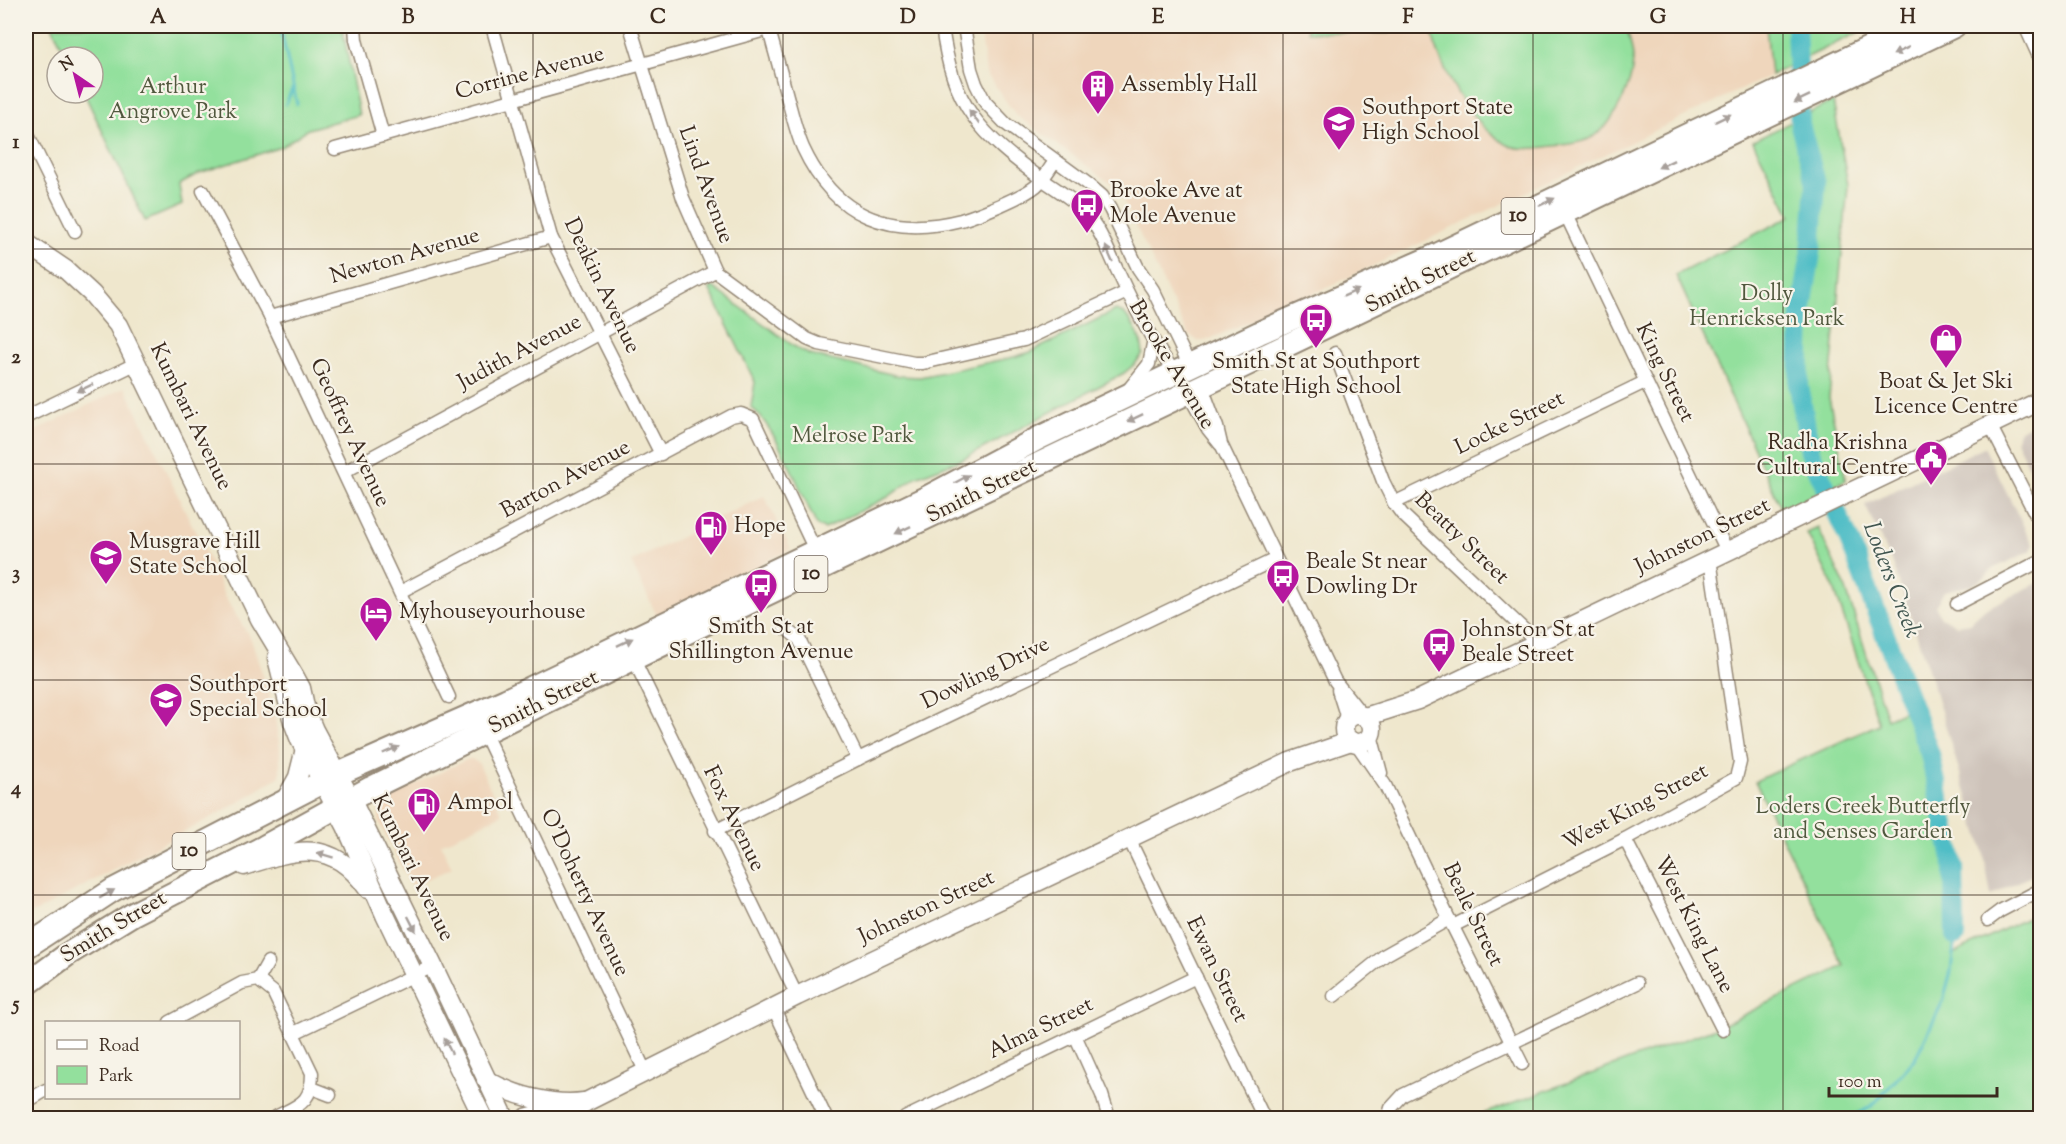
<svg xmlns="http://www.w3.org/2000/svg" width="2066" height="1144" font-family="'Sorts Mill Goudy',serif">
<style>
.built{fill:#efd6bc}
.industrial{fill:#cdc2b9}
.green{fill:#93e09d;stroke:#67855e;stroke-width:1.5}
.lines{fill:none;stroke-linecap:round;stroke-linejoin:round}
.stream{stroke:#4fbdc6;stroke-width:3}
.river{stroke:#4fbdc6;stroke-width:20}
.street-casing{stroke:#958876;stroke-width:15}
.secondary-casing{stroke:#958876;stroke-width:21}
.highway-casing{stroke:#958876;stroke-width:26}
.street{stroke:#fff;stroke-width:12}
.secondary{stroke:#fff;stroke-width:18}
.highway{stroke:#fff;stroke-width:22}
.oneway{fill:#a79f9a}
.grid{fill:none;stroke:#3b2a1e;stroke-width:1.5;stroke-opacity:0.55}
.labels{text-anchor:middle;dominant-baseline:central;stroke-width:4.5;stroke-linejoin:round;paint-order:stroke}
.shield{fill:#f7f3e8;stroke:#73665b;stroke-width:1.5}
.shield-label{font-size:21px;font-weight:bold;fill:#3b2a1e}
.street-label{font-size:22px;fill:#3b2a1e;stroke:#f7f3e8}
.poi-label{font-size:22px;fill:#3b2a1e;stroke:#f7f3e8;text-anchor:start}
.park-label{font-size:22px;fill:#51583e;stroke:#f7f3e8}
.water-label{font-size:24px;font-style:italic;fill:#415650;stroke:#f7f3e8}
.neatline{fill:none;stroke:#3b2a1e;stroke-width:2}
.grid-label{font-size:20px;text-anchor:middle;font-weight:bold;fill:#3b2a1e}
</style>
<rect width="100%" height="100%" fill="#f7f3e8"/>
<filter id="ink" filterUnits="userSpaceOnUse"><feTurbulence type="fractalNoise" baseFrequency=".0167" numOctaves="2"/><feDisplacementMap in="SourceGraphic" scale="12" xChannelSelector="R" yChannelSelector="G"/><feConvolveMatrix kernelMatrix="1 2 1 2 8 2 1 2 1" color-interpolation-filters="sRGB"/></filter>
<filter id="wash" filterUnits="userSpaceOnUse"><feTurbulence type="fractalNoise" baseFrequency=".008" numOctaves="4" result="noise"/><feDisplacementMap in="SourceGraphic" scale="24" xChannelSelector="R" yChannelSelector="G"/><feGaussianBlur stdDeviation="1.35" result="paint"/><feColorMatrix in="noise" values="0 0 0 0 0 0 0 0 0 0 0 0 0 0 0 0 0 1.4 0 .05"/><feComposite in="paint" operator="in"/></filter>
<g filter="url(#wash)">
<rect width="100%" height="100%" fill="#efe7cd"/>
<g class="built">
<path d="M980 26H1766L1771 75 1331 286 1205 341H1198L1188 334 1117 187 1016 115 986 73Z"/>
<path d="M125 387 216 574 224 596 251 639 273 707 280 749V776L236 804 39 910 26 915V436Z"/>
<path d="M764 496 791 549 657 616 631 562Z"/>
<path d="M468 759H472L479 764 502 814 441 844 452 868 411 886 379 822V812L383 803 389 797Z"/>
</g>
<g class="industrial">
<path d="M2040 421V491L2016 440 2020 430Z"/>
<path d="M1984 447 2033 545 2031 551 1992 569 1985 577 1973 585 1944 591 1935 606 1941 617 1956 625 1970 623 1983 610 2040 582V871L1991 896 1983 849 1931 678 1893 564 1865 505Z"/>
</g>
<g class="green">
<path d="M52 26H342L359 115 308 129 281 147 199 173 179 184 182 205 145 221 84 93H93V57H67Z"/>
<path d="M1307 26H1393L1390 33 1307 32Z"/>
<path d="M1430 26H1626C1629 36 1632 47 1633 57 1634 83 1613 128 1589 139 1579 143 1565 145 1553 146 1541 148 1519 151 1508 145 1468 125 1440 67 1430 26Z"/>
<path d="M1766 26H1871L1771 75Z"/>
<path d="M1833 101 1848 185 1829 398 1846 480 1782 510 1676 275 1791 216 1753 141Z"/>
<path d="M713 287 798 349 810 355 899 376 920 377 1014 357 1031 352 1116 310C1131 313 1142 339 1143 354L1135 364 1124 373 963 459 916 477 888 497 824 529 817 526C801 493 778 430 751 407L755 382 709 288Z"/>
<path d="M1818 528 1845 586 1887 719 1911 708 1930 754 1954 868 1955 936 1953 954 2040 912V1118H1472L1721 1026 1844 966 1755 781 1879 724 1834 588 1807 533Z"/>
</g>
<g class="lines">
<g class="stream">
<path d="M280 26 297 104"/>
<path d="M286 104 292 89"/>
<path d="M1850 1118 1871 1107 1915 1059 1943 1001 1951 971 1955 936"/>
</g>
<path class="river" d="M1796 26 1800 125 1816 183 1811 253 1801 314 1799 386 1810 452 1850 542 1930 754 1954 868 1955 936"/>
</g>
</g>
<g filter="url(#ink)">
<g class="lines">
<defs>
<g id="street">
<path d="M355 26 356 40 383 136"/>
<path d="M492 26 551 237 661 454"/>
<path d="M630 26 683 198 715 271 807 339 819 344 914 363H923L1024 340 1127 292"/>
<path d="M768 26C774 49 781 73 787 96 792 114 796 132 803 148 835 217 890 238 961 220 978 215 1023 197 1036 186 1044 179 1049 169 1055 161"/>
<path d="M942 26C952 106 980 134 1043 180 1061 192 1079 203 1092 221 1104 237 1110 256 1119 274 1135 309 1152 342 1175 373"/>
<path d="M964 26 971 69 976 84 985 102 1006 124 1088 184 1102 196 1110 209 1138 268 1153 290 1190 366"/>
<path d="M2025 26 2040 59"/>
<path d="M26 131 75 231"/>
<path d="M335 149 769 29"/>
<path d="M203 191 270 317 449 697"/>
<path d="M1565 213 1727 551"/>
<path d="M270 317 551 237"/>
<path d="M1335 353 1383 481 1394 503 1402 514 1538 643"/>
<path d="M1202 387 1217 427 1221 444 1335 681 1363 716"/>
<path d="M1129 389 1149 364 1153 344"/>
<path d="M1188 393 1208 429 1220 444"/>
<path d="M26 417 137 363"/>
<path d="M1990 425 2040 523"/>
<path d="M344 472 715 271"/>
<path d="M1394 503 1645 382"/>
<path d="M400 592 731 416 741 414 753 419 815 550"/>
<path d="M1957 604 2040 561"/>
<path d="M784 627 799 639 858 759"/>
<path d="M634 660 797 996"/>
<path d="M1338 690 1345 712 1346 722"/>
<path d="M484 732 646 1073"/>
<path d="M1371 735 1381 773"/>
<path d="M1356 743 1385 785 1449 919 1522 1064"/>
<path d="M715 831 858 759 1276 559"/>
<path d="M1129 839 1264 1118"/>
<path d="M1625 839 1723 1030"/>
<path d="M1988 920 2000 911 2040 890"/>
<path d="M1453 926 1625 839 1736 778 1740 762 1710 559"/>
<path d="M258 980 268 962"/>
<path d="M1334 996 1385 955 1449 919"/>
<path d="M774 1009 826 1118"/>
<path d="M170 1022 242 983 258 980 273 992 312 1073C312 1104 298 1105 274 1118"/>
<path d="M294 1033 433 966"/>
<path d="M1075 1035 1102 1095 1109 1118"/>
<path d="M312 1088 330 1095"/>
<path d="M26 1102 46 1090"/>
<path d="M905 1118 1196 977"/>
<path d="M1388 1118 1391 1108 1403 1095 1637 983"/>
</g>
<g id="secondary">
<path d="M26 243 66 270 92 294 118 325 260 619 295 677 301 688 306 711 314 730 351 799 433 966 505 1118"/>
<path d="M277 658 293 722 300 740 346 826 385 915 483 1118"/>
<circle cx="1358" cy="729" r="14"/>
<path d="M1365 717 1418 700 2040 401"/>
<path d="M283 804 298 777 305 749"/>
<path d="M244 866C296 849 331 837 368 889"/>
<path d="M486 1080C514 1096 553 1106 584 1102"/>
<path d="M526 1118 567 1107"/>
<path d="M557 1118 586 1102 797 996 1290 762 1351 741"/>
</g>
<g id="highway">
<path d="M26 947 113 890 338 774 506 700 928 497 1039 438 1158 381 1259 333 1439 254 1915 26"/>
<path d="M26 985 68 954 133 914 264 847 371 788 702 625 1954 26"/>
</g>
</defs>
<use href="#street" class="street-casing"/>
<use href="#secondary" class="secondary-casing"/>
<use href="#highway" class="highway-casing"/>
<use href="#street" class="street"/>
<use href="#secondary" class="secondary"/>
<use href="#highway" class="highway"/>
</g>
<defs><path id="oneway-solid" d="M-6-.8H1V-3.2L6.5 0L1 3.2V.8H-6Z" transform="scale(1.5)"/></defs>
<g class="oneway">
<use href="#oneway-solid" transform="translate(1901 51) rotate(154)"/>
<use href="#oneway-solid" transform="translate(1802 99) rotate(154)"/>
<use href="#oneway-solid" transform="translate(974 117) rotate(-125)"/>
<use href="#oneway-solid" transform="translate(1723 118) rotate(-26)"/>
<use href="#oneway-solid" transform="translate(1666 164) rotate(154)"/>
<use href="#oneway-solid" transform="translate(1547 202) rotate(-26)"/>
<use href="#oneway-solid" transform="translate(1109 254) rotate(-114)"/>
<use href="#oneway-solid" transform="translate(1351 293) rotate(-24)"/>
<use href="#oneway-solid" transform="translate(85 388) rotate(154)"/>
<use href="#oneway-solid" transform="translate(1135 418) rotate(155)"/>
<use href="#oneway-solid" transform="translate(962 479) rotate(-28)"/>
<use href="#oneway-solid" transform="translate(903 530) rotate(154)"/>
<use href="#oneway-solid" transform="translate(625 642) rotate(-26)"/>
<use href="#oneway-solid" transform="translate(391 750) rotate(-23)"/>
<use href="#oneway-solid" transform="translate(325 855) rotate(-163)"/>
<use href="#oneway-solid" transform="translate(107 894) rotate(-30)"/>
<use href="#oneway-solid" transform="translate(412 924) rotate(63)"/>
<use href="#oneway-solid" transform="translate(448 1046) rotate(-116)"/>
</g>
</g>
<path class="grid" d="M283 26V1118M533 26V1118M783 26V1118M1033 26V1118M1283 26V1118M1533 26V1118M1783 26V1118M26 249H2040M26 464H2040M26 680H2040M26 895H2040"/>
<defs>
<symbol id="building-pin" viewBox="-11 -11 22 30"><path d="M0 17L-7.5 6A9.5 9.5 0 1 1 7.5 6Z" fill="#b5179e" stroke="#f7f3e8"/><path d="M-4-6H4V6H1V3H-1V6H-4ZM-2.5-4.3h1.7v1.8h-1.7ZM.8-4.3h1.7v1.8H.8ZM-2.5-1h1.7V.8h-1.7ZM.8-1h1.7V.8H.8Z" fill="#fff"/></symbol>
<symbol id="school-pin" viewBox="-11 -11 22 30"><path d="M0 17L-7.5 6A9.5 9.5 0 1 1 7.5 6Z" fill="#b5179e" stroke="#f7f3e8"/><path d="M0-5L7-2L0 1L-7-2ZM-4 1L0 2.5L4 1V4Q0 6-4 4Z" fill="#fff"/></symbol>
<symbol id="bus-pin" viewBox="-11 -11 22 30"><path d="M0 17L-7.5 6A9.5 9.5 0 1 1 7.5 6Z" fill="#b5179e" stroke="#f7f3e8"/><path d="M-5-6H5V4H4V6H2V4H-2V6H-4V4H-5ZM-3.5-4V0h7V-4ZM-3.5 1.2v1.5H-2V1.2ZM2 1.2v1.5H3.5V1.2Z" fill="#fff"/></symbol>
<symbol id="shop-pin" viewBox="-11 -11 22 30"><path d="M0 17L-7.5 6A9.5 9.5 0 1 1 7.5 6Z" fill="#b5179e" stroke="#f7f3e8"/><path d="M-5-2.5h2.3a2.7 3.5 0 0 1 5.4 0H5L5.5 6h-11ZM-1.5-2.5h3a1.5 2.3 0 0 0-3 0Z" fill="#fff"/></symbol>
<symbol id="civic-pin" viewBox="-11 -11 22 30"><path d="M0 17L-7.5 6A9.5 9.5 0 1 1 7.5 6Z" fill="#b5179e" stroke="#f7f3e8"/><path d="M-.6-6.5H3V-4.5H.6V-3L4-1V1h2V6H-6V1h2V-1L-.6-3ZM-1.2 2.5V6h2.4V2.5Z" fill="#fff"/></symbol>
<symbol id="fuel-pin" viewBox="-11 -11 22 30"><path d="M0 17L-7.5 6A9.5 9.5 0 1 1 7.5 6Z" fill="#b5179e" stroke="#f7f3e8"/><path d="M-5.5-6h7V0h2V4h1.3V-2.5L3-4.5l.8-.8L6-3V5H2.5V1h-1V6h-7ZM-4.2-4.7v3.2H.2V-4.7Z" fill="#fff"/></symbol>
<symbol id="hotel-pin" viewBox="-11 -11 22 30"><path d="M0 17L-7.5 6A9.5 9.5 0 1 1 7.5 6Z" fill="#b5179e" stroke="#f7f3e8"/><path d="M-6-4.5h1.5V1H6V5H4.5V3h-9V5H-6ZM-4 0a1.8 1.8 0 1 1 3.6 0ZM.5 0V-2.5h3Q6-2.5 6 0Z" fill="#fff"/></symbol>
</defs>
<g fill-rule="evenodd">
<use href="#building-pin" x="1079" y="67" width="38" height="52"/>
<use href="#school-pin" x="1320" y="103" width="38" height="52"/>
<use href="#bus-pin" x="1068" y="186" width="38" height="52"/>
<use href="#bus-pin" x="1297" y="301" width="38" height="52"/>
<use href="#shop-pin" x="1927" y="321" width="38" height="52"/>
<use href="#civic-pin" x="1912" y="438" width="38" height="52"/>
<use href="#fuel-pin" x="692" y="508" width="38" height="52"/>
<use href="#school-pin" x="87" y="537" width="38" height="52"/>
<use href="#bus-pin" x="1264" y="557" width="38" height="52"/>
<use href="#bus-pin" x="742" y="566" width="38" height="52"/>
<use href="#hotel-pin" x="357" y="594" width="38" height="52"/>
<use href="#bus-pin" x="1420" y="625" width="38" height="52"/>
<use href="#school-pin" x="147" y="680" width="38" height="52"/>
<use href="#fuel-pin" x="405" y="785" width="38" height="52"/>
</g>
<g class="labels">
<g class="shield">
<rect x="1501.5" y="198" width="33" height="36" rx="4.5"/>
<rect x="794.5" y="556" width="33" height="36" rx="4.5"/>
<rect x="172.5" y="833" width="33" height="36" rx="4.5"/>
</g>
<g class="shield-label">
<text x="1518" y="216">10</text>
<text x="811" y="574">10</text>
<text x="189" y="851">10</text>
</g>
<g class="street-label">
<text transform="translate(530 74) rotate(-15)">Corrine Avenue</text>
<text transform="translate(705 185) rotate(70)">Lind Avenue</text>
<text transform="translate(405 257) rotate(-16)">Newton Avenue</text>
<text transform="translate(1421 282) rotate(-26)">Smith Street</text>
<text transform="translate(601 286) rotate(64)">Deakin Avenue</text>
<text transform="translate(520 353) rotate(-28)">Judith Avenue</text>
<text transform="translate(1171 365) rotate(59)">Brooke Avenue</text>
<text transform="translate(1664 373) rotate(64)">King Street</text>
<text transform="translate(190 417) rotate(64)">Kumbari Avenue</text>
<text transform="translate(1510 424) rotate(-26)">Locke Street</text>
<text transform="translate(349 433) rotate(65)">Geoffrey Avenue</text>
<text transform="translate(566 480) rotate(-28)">Barton Avenue</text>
<text transform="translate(982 492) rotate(-26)">Smith Street</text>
<text transform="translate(1703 537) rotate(-26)">Johnston Street</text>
<text transform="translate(1461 539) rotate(44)">Beatty Street</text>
<text transform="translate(986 674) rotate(-26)">Dowling Drive</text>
<text transform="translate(544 703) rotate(-26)">Smith Street</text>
<text transform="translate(1636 808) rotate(-28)">West King Street</text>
<text transform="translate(733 819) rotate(64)">Fox Avenue</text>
<text transform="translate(412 868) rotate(64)">Kumbari Avenue</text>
<text transform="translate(584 893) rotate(65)">O'Doherty Avenue</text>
<text transform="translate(927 908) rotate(-25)">Johnston Street</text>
<text transform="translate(1472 915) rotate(64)">Beale Street</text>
<text transform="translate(1693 925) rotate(63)">West King Lane</text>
<text transform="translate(114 928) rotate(-31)">Smith Street</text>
<text transform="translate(1216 970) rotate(64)">Ewan Street</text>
<text transform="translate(1041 1029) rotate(-26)">Alma Street</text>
</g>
<g class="poi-label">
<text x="1121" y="86">Assembly Hall</text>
<text x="1362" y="109">Southport State<tspan x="1362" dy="25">High School</tspan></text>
<text x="1110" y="192">Brooke Ave at<tspan x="1110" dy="25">Mole Avenue</tspan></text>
<text x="1316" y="363" text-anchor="middle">Smith St at Southport<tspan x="1316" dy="25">State High School</tspan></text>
<text x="1946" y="383" text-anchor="middle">Boat &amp; Jet Ski<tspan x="1946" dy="25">Licence Centre</tspan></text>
<text x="1908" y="444" text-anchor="end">Radha Krishna<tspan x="1908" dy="25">Cultural Centre</tspan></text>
<text x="734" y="527">Hope</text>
<text x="129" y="543">Musgrave Hill<tspan x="129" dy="25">State School</tspan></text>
<text x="1306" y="563">Beale St near<tspan x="1306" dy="25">Dowling Dr</tspan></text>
<text x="399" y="613">Myhouseyourhouse</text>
<text x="761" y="628" text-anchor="middle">Smith St at<tspan x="761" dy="25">Shillington Avenue</tspan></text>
<text x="1462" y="631">Johnston St at<tspan x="1462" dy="25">Beale Street</tspan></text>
<text x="189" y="686">Southport<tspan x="189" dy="25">Special School</tspan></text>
<text x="447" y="804">Ampol</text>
</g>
<g class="park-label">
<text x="173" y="88">Arthur<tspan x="173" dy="25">Angrove Park</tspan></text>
<text x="1767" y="295">Dolly<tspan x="1767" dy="25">Henricksen Park</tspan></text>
<text x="853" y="437">Melrose Park</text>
<text x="1863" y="808">Loders Creek Butterfly<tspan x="1863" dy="25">and Senses Garden</tspan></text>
</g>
<g class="water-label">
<text transform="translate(1891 580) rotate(69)">Loders Creek</text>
</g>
</g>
<rect width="2066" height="1144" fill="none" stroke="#f7f3e8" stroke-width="66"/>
<rect x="45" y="1021" width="195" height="78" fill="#f7f3e8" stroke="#aca397" stroke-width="1.5"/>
<rect x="57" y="1040" width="30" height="9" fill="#ffffff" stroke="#aca397" stroke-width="1.5"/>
<text x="99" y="1051" font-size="18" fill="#3b2a1e">Road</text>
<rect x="57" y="1066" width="30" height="18" fill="#93e09d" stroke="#aca397" stroke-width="1.5"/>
<text x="99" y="1081" font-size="18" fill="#3b2a1e">Park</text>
<g transform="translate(75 75) rotate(325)"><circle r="28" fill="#f7f3e8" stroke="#aca397" stroke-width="1.5"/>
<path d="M0-4.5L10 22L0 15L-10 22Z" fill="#b5179e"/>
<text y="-9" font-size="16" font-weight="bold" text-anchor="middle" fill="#3b2a1e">N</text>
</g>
<path d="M1829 1087v9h168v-9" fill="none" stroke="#3b2a1e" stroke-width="3"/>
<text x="1838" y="1087" font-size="18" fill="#3b2a1e" stroke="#f7f3e8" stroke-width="4.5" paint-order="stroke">100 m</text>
<rect x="33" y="33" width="2000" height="1078" class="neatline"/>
<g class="grid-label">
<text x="158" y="23">A</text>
<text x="408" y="23">B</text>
<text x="658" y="23">C</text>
<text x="908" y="23">D</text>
<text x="1158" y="23">E</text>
<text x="1408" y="23">F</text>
<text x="1658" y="23">G</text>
<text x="1908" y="23">H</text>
<text x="16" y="148">1</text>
<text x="16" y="363">2</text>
<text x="16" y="579">3</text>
<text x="16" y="794">4</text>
<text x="16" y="1010">5</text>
</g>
</svg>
